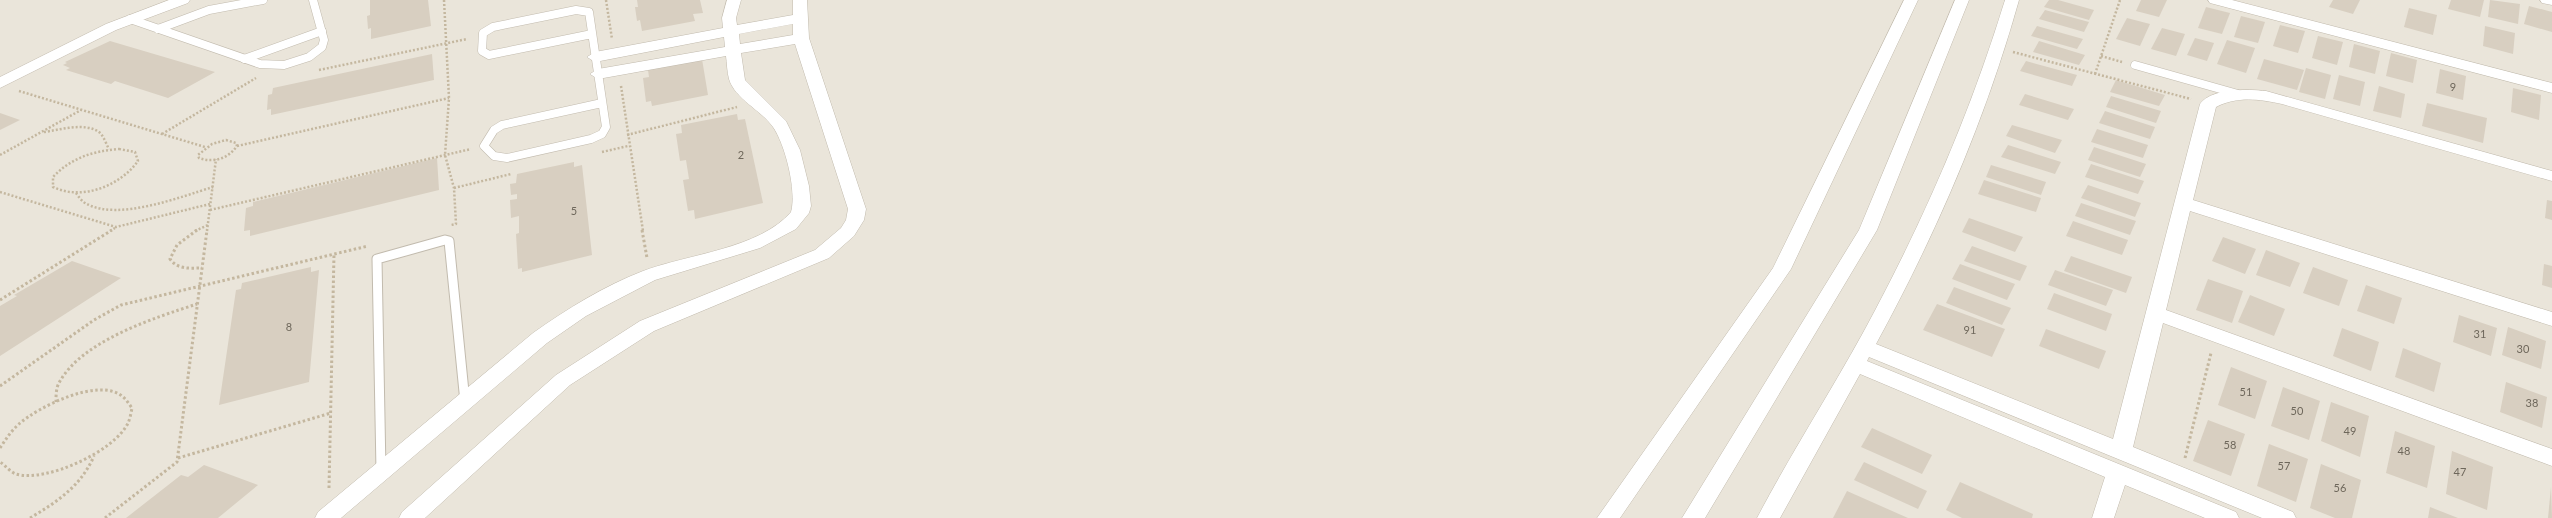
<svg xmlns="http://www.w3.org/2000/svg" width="2552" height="518" font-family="Lato,sans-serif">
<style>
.residential{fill:#eae5da}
.building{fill:#d8cfc1}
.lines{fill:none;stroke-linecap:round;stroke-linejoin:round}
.lane-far1-casing{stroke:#c2bbae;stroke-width:9}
.lane-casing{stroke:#c2bbae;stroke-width:11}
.street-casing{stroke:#c2bbae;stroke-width:1}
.path-far1{stroke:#c4b79f;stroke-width:2.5;stroke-dasharray:2 2;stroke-linecap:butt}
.path{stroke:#c4b79f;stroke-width:3;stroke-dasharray:2.5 2.5;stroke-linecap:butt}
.lane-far1{stroke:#fff;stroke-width:8}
.lane{stroke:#fff;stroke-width:9}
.street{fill:#fff;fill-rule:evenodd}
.labels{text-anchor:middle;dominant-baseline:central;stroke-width:4;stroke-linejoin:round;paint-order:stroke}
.number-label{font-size:11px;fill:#6e675b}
</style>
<rect width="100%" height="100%" fill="#f6f3ec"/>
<rect class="residential" x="0" y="0" width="2552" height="518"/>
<g class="building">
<path d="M370 0H428L431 26 371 39V28L368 29 367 16 370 15Z"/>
<path d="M637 0H700L703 13 693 14 695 21 642 31 640 20 637 21 635 7H638Z"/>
<path d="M2049 0H2058L2094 10 2089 20 2044 7Z"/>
<path d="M2141 0H2167L2159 17 2136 11Z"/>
<path d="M2333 0H2360L2353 14 2329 7Z"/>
<path d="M2451 0H2484L2480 17 2448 9Z"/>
<path d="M2490 0 2520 4 2518 24 2488 17Z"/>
<path d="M2529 6 2552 12V32L2524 24Z"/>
<path d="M2206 7 2230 13 2222 34 2198 28Z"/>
<path d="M2409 8 2437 15 2433 35 2404 27Z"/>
<path d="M2045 10 2089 22 2084 32 2039 19Z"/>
<path d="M2241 16 2265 22 2258 43 2234 37Z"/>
<path d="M2127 18 2150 24 2140 46 2116 39Z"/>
<path d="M2280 25 2305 31 2298 53 2273 46Z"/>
<path d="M2037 26 2083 39 2077 49 2031 36Z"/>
<path d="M2485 26 2515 33 2513 54 2483 46Z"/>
<path d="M2162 28 2185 34 2176 56 2151 49Z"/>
<path d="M2318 36 2343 42 2337 65 2312 58Z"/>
<path d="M2195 38 2214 43 2207 61 2187 55Z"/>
<path d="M2227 40 2255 48 2246 73 2217 64Z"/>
<path d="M110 41 215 72 168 98 115 81 111 84 66 70 70 68 63 65 67 63 65 62Z"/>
<path d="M2039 41 2085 55 2079 65 2033 52Z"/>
<path d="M2354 44 2380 51 2375 74 2349 67Z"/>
<path d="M2391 53 2417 60 2413 83 2386 76Z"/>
<path d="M432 54 434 80 271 115V109L267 110 268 95 272 94 273 88Z"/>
<path d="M702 59 708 95 652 106 651 101 646 102 643 78 649 77 648 70Z"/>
<path d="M2264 59 2304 70 2297 90 2257 79Z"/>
<path d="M2026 61 2077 75 2072 86 2020 71Z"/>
<path d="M2306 68 2331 75 2325 99 2299 92Z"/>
<path d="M2440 69 2466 76 2463 100 2436 93Z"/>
<path d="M2339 75 2365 82 2360 106 2333 99Z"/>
<path d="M2116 80 2165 95 2159 106 2110 92Z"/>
<path d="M2379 86 2405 94 2401 118 2373 111Z"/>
<path d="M2513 88 2541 95 2539 120 2511 112Z"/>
<path d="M2025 94 2074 109 2068 120 2019 105Z"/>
<path d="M2111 96 2161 111 2156 123 2106 107Z"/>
<path d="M2427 103 2487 118 2483 143 2422 126Z"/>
<path d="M2105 111 2155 127 2150 139 2099 123Z"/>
<path d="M0 113 20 120 0 130Z"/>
<path d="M737 114 738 120 745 119 763 203 695 219 694 210 688 211 683 180 689 179 686 160 680 161 676 134 682 133 681 125Z"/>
<path d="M2012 125 2062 140 2055 153 2006 136Z"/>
<path d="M2097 129 2148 145 2143 158 2091 142Z"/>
<path d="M2008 145 2061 162 2055 174 2001 157Z"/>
<path d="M2094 147 2146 164 2140 177 2088 160Z"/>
<path d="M437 158 439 190 250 236V230L244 231 246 208 253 206V202Z"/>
<path d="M574 162V167L582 165 592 255 522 272V268L518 269 516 234 519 233V216L511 218 510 200 517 199V194L511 195 510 184 516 183 517 174Z"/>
<path d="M2091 164 2144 181 2138 194 2085 177Z"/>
<path d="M1991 165 2046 182 2041 195 1986 177Z"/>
<path d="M1984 180 2041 198 2036 212 1978 194Z"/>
<path d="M2088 185 2141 203 2135 217 2081 198Z"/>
<path d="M2547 200 2552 201V220L2545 218Z"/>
<path d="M2081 203 2136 221 2130 235 2075 216Z"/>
<path d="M1969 218 2023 237 2015 252 1962 232Z"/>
<path d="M2073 221 2128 240 2122 255 2066 236Z"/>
<path d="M2223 237 2256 249 2245 274 2212 261Z"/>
<path d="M1972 246 2027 266 2020 281 1964 261Z"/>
<path d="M2266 250 2300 263 2290 287 2256 275Z"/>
<path d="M2071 256 2132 277 2126 293 2064 271Z"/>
<path d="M72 261 121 278 0 356V306L17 296 14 295Z"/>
<path d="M1960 264 2015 284 2007 300 1952 279Z"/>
<path d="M2544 264 2552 266V288L2542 285Z"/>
<path d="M311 267V272L319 270 309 382 219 405 236 290 241 289 242 283Z"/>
<path d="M2313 267 2348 280 2339 306 2303 293Z"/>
<path d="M2055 270 2113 290 2106 306 2048 285Z"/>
<path d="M2208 279 2243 291 2232 323 2196 310Z"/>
<path d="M2366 285 2402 298 2394 324 2357 311Z"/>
<path d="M1954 287 2011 308 2002 325 1946 303Z"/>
<path d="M2054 293 2112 314 2106 331 2047 309Z"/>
<path d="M2250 295 2285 309 2274 336 2238 322Z"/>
<path d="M1937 304 2005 329 1992 357 1923 330Z"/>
<path d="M2459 315 2497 328 2491 356 2453 342Z"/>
<path d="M2508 327 2546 341 2541 369 2502 355Z"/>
<path d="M2342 328 2379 342 2371 371 2333 356Z"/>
<path d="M2046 329 2106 351 2099 369 2039 346Z"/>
<path d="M2403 348 2441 363 2434 392 2395 377Z"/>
<path d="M2231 367 2267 381 2255 419 2218 405Z"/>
<path d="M2506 382 2547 397 2542 428 2500 412Z"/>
<path d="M2283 387 2320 401 2309 440 2271 426Z"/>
<path d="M2331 402 2369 416 2360 457 2321 441Z"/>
<path d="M2208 420 2245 434 2231 476 2193 461Z"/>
<path d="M1872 428 1932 455 1922 474 1861 447Z"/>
<path d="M2395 431 2435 446 2427 488 2386 473Z"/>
<path d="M2269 444 2308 459 2296 502 2257 486Z"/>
<path d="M2452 451 2493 467 2487 510 2446 494Z"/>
<path d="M1864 462 1927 491 1918 509 1854 480Z"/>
<path d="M2321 464 2361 480 2352 518H2335L2310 508Z"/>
<path d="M204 465 258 485 218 518H126L181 475 188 477Z"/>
<path d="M1960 482 2033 514 2032 518H1962L1946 510Z"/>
<path d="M2551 487 2552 518H2548Z"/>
<path d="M1847 491 1908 518H1833Z"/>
<path d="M2430 507 2458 518H2428Z"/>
</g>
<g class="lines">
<defs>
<g id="lane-far1">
<path d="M130 19 260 64 284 65 309 57 322 47 324 40 313 0"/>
<path d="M158 29 209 10 263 0"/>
<path d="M592 34 489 55 482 51 483 33 493 27 576 10 589 12 606 127 602 134 591 139 507 158 494 156 484 146 494 130 502 125 602 103"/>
<path d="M244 59 322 31"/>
<path d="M2135 65 2238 94"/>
</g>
<path id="lane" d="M381 471 377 259 445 240 449 241 465 402"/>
<g id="street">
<path d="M169 0H190L188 3 116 30 0 88V77L106 24Z"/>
<path d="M727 0H741L736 18 737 25 793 15V0H807L809 38 866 209 864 220 854 236 829 258 654 331 570 385 425 518H399L402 512 556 375 640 321 815 250 841 228 846 220 848 209 795 44 741 53 745 80 786 121 800 150 809 186 811 206 809 213 796 229 760 248 655 280 586 316 547 343 341 518H315L318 512 533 333C567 309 604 286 643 271 688 254 759 249 791 212 797 191 785 144 773 127 761 110 735 99 729 79 727 72 727 63 726 56L598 79 590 74 598 69 725 47 724 37 595 62 587 57 595 52 723 28 722 18ZM793 24V35L740 44 739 34Z"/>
<path d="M1904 0H1918L1791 269 1620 518H1597L1773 268Z"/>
<path d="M1955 0H1969L1877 230 1705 518H1682L1859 230Z"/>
<path d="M2005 0H2019C1985 121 1936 234 1876 344L2113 439 2200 104C2211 88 2248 89 2266 91L2552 171V181L2282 104C2259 99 2237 96 2216 107L2193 200 2552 312V326L2190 211 2166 310 2552 449V466L2163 323 2133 447 2293 512 2296 518H2262L1869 357 1867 361 2236 512 2239 518H2205L2125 485 2114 518H2092L2105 477 1860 374 1780 518H1757C1790 455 1830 393 1864 331 1922 224 1969 117 2005 0Z"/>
<path d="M2208 0H2232L2552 83V93L2210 3Z"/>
<path d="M2540 0H2552V5L2542 3Z"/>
</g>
</defs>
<use href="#lane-far1" class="lane-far1-casing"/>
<use href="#lane" class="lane-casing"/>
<use href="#street" class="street-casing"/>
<g class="path-far1">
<path d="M444 0 449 98 445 155 454 188 456 224 451 225"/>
<path d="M606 0 612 39"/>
<path d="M2013 52 2191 99"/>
<path d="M2101 56 2122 62"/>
<path d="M319 70 467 39"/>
<path d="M2095 74 2120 0"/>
<path d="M621 86 643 231"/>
<path d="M19 91 205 147"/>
<path d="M44 132C59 130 85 122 99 132 104 136 106 144 109 149"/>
<path d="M162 134 256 78"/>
<path d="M627 135 737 107"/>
<path d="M226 140 236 143 237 146C228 159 213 163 199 158L198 155 212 144Z"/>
<path d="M237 146 449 98"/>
<path d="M119 149 135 152 138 161C120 186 82 201 53 187V177C71 158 93 151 119 149Z"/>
<path d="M602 152 628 146"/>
<path d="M0 155 81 110"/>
<path d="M454 188 511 174"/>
<path d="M0 192 116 227 210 204"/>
<path d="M76 193C79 197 82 202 87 204 119 221 180 197 213 187"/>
<path d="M210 210 471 149"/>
<path d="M110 231 115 228"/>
<path d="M195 231 208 225"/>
<path d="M207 231 216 159"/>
</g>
<g class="path">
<path d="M197 230 177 245 170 259C178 270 190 268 202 268"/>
<path d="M642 230 647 258"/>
<path d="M0 300 112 230"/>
<path d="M0 386 94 320 121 305 368 246"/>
<path d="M56 402C56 396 56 388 59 383 81 341 154 318 197 304"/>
<path d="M0 448C6 439 11 431 19 424 38 407 98 377 122 396 126 399 129 404 132 408 131 413 130 419 128 423 115 451 46 483 16 474 10 472 5 465 0 462"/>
<path d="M178 458 331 413"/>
<path d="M2185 458 2211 353"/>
<path d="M329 488 334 254"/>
<path d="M30 518C57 502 81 486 94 456"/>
<path d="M105 518 177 462 207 230"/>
</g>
<use href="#lane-far1" class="lane-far1"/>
<use href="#lane" class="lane"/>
<use href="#street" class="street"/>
</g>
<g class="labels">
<g class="number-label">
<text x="2453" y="86">9</text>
<text x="741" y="154">2</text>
<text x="574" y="210">5</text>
<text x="289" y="326">8</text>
<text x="1970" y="329">91</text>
<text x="2480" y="333">31</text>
<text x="2523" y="348">30</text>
<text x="2246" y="391">51</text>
<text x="2532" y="402">38</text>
<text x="2297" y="410">50</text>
<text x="2350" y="430">49</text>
<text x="2230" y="444">58</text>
<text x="2404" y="450">48</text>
<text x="2284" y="465">57</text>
<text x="2460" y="471">47</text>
<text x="2340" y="487">56</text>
</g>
</g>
</svg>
